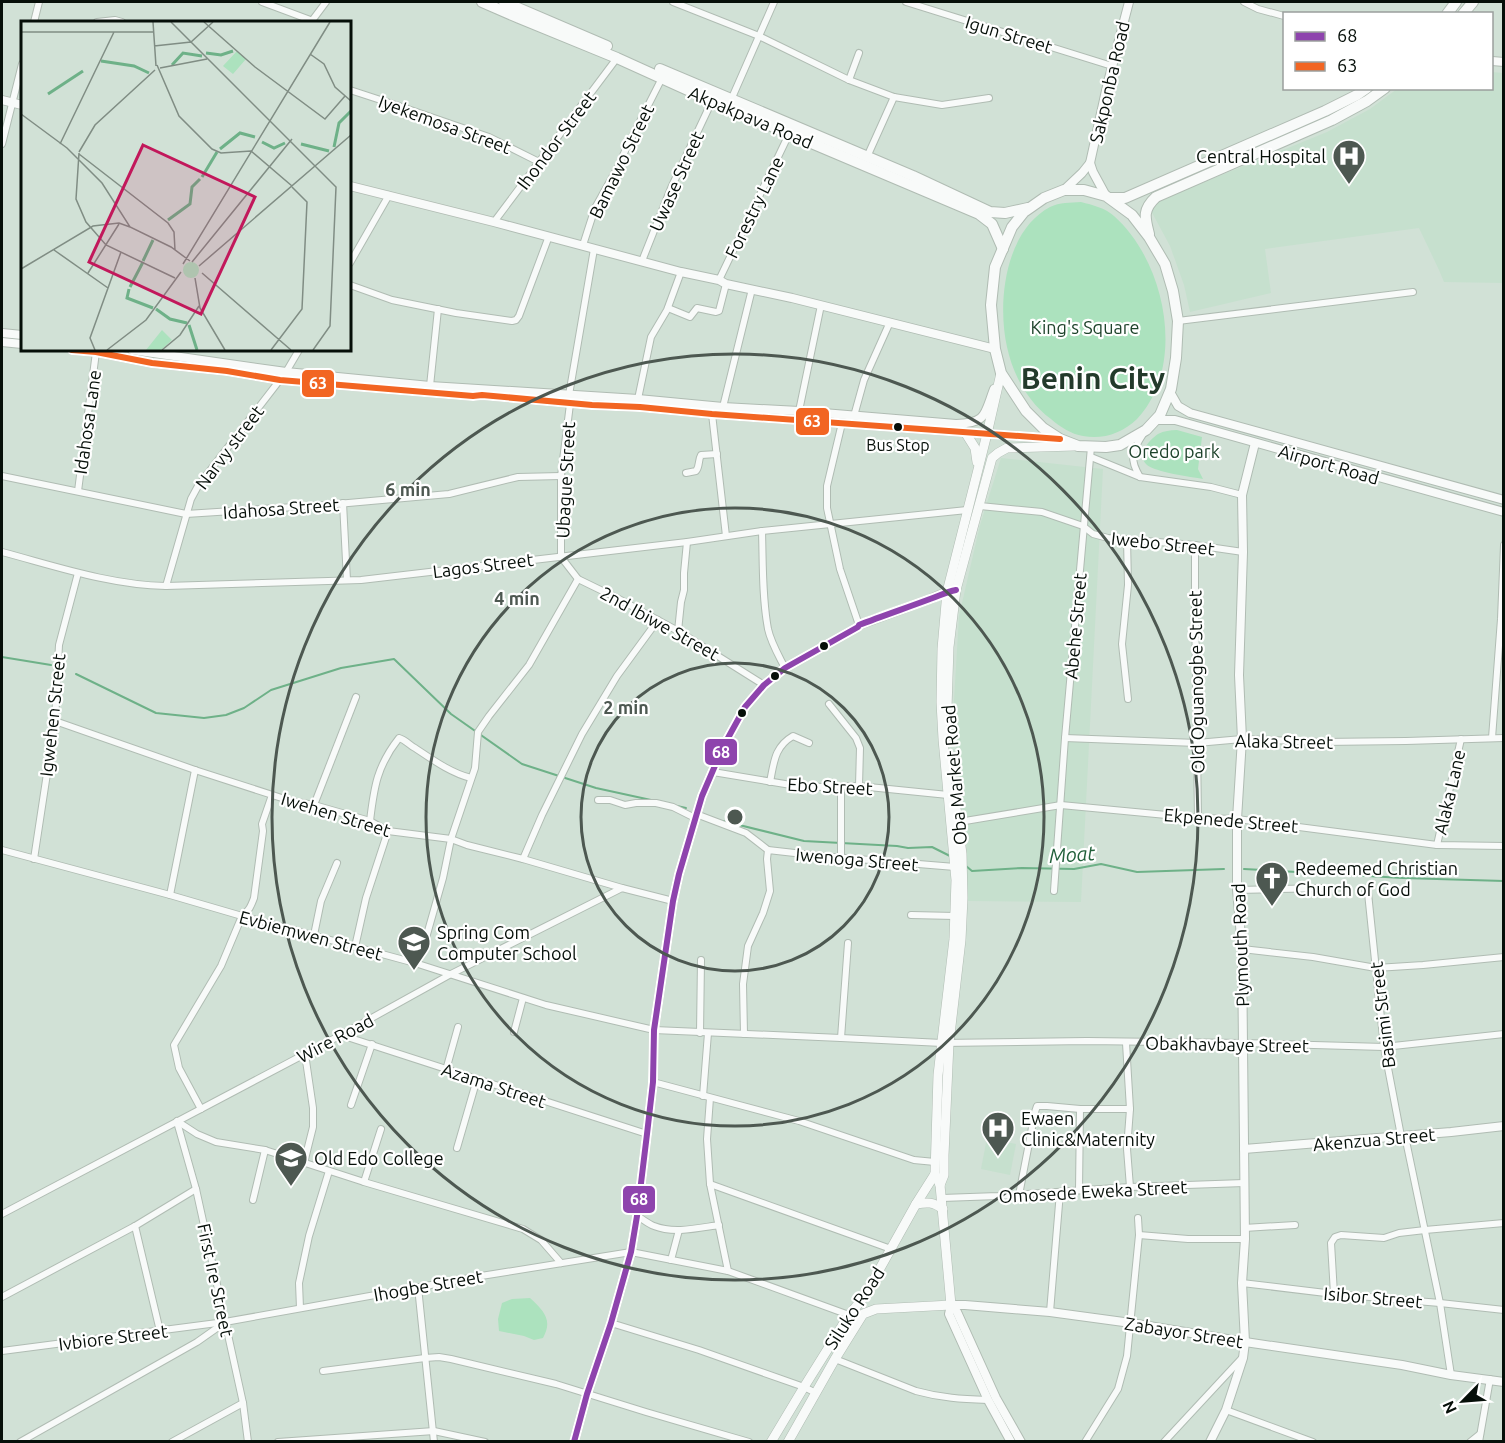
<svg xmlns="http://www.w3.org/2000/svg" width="1505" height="1443" font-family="Ubuntu,sans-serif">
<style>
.built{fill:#c6e0ce}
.green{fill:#ace2be}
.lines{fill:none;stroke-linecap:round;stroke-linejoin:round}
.stream{stroke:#6eb188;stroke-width:2}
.street-casing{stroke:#b0bcb3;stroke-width:8}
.secondary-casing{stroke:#b0bcb3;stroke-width:10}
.primary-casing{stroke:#b0bcb3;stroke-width:10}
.highway-casing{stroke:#b0bcb3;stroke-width:12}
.street{stroke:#f8faf9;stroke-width:6}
.secondary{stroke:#f8faf9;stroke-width:8}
.primary{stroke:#f8faf9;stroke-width:9}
.highway{stroke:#f8faf9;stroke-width:10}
.bus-1-casing{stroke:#fff;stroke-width:10}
.bus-2-casing{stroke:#fff;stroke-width:10}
.bus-1{stroke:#8e44ad;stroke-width:6}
.bus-2{stroke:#f26522;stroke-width:6}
.ring{fill:none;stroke:#4d5851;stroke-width:3}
.bus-dot{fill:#060f09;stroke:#fff;stroke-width:2}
.labels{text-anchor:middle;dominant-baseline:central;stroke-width:4.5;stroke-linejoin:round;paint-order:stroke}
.bus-label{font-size:16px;fill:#060f09;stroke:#fff}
.street-label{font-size:18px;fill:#060f09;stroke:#fff}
.poi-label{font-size:18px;fill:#060f09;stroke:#fff;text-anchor:start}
.park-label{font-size:18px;fill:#1e432b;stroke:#fff}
.water-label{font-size:20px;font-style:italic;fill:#22613b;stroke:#fff}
.town-label{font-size:30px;font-weight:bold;fill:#233a2b;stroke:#fff}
.inset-river{fill:none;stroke:#6eb188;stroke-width:3}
.inset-road{fill:none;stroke:#808d84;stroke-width:1.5}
.view{fill:#c2185b;fill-opacity:0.15;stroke:#c2185b;stroke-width:3}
.inset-edge{fill:none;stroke:#060f09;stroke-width:3}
.centre{fill:#4d5851;stroke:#fff;stroke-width:3}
.ring-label{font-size:18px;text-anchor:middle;font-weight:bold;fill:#4d5851;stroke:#fff;stroke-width:4.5;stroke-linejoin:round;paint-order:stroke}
.line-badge{stroke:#fff;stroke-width:2}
.badge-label{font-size:16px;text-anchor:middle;font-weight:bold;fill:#fff}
</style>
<rect width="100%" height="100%" fill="#d1e1d6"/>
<g class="built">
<path d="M1492 72 1503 73V283L1444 282 1439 270 1419 228 1265 249 1271 293 1190 312 1184 285 1170 246 1149 207 1160 200 1327 132 1370 109 1397 89 1492 88Z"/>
<path d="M1001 458 1103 469 1081 902 967 901V852L953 717 959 616 980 525Z"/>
<path d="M987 1138 1016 1144 1010 1175 981 1169Z"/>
</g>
<g class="green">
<path d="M1081 202C1093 205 1105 208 1114 216 1166 262 1187 366 1137 419 1123 433 1102 440 1083 436 1071 434 1060 427 1051 419 1028 402 1013 375 1007 347 997 302 1005 231 1050 207 1060 202 1070 203 1081 202Z"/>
<path d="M1177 430 1202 437 1198 469 1203 479C1191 477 1155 472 1147 465 1136 455 1149 440 1158 434 1164 431 1170 430 1177 430Z"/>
<path d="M530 1298C544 1311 553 1320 543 1338L534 1340 524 1336 499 1331 498 1319 502 1303 512 1299Z"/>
</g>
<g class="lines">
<g class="stream">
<path d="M2 657 51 665"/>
<path d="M76 674 156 713 204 718 226 715 244 708 271 690 341 668 394 659 451 714 522 764 596 788 651 800"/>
<path d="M677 806 686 808"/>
<path d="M723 821 804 841 897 846 908 848 932 847 950 856"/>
<path d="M966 866 972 871 1022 868 1074 869 1101 864 1137 872 1224 869"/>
<path d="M1244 869 1403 878 1504 881"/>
</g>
<defs>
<g id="street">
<path d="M262 2 313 21"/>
<path d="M673 2 759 36 849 80 894 97 942 105 989 98"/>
<path d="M906 2 1112 66"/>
<path d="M1244 2 1258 9 1284 16"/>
<path d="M34 22 39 2"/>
<path d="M97 22 115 20 122 22"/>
<path d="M311 22 326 2"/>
<path d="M849 80 859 53"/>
<path d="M350 90 402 107 489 137 539 162"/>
<path d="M731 100 774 2"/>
<path d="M2 144 22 64"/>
<path d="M867 157 894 97"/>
<path d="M494 222 617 58"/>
<path d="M583 245 595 208 619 165 625 151 662 78"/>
<path d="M642 261 671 188 712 101"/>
<path d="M350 263 389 195"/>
<path d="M719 280 789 134"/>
<path d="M350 285 392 300 456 313 512 321 516 320 519 316 549 236"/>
<path d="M668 308 690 317 697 308 716 312 719 311 726 284"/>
<path d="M1178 321 1413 292"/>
<path d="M430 386 438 309"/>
<path d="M569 395 594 249"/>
<path d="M638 399 651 337 667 310 681 272"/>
<path d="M570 404 561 476V557L578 579 617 598 678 631 764 685"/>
<path d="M723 407 752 289"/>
<path d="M799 411 821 305"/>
<path d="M712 414 726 536"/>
<path d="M854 416 864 380 890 322"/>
<path d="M842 423 827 486V508L840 569 859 625"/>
<path d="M1091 457 1140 477 1211 487 1242 495"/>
<path d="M686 473 696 471C700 466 698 460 701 455L717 454"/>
<path d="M2 476 186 514 326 505 449 494 518 477 561 476"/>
<path d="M1140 477C1129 459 1132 451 1143 434"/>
<path d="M78 491 96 352"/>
<path d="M343 503 347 580"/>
<path d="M980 506 1042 512 1083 526 1093 534 1108 538 1195 545 1243 552"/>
<path d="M762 531C763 563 762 597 768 629 771 643 779 656 785 668"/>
<path d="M1127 539 1128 585 1122 644 1128 699"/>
<path d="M1195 545V606L1198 818"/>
<path d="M2 552C55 566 110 585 166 586L361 580 687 542 762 531 967 510"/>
<path d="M166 586 191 499 198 486 286 372 299 350"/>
<path d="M678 631 681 602 684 590V573L687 542"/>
<path d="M829 704 856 738 860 748 859 786"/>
<path d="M55 721 195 770 291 801 314 805 370 821 388 831 451 839 467 845 523 859 622 888"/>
<path d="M1065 738 1197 743 1242 739 1322 742 1406 741 1504 738"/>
<path d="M1492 738 1501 619 1504 545"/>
<path d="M713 772 797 786 824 787 859 786 948 795"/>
<path d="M770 782C774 763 774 747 793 736L809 743"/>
<path d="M841 786V858"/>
<path d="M598 800H610L625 805 636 803H656L673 807 695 818"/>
<path d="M314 805 356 697"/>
<path d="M696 814 746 833 768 850"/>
<path d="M370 821C374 787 377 766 399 738 406 740 409 745 415 748 433 760 451 773 471 778"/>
<path d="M959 822 1061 805 1198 818 1237 819 1437 845 1504 846"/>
<path d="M1437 845 1461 739"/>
<path d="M2 850 170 895 242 916 415 963 546 1005 654 1030 841 1038 942 1043 1087 1041 1242 1043 1384 1047 1504 1034"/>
<path d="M34 859 55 721 59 645 78 573"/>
<path d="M523 859 542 815 582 734 617 676 658 620"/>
<path d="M1237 890 1323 888"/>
<path d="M1054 891 1065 738 1091 447"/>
<path d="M1368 893 1384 1047 1401 1136"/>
<path d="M170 895 195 770"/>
<path d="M911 915 955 916"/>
<path d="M314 935 321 901 337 863"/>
<path d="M355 947 366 898 388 831"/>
<path d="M1242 949 1313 957 1376 968 1423 965 1504 957"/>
<path d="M415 963 426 938 443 878 451 839 475 768 478 732 489 716 529 665 578 579"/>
<path d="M514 1032 523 998"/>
<path d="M700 1033 701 960"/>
<path d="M744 1034 743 984 748 946 763 913 770 891 767 859 768 850 821 856 955 867"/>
<path d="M341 1035 647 1134"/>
<path d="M841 1038 848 943"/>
<path d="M1126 1043 1130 1109 1127 1149 1130 1187"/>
<path d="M446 1070 458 1027"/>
<path d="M653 1082 799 1121 914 1160 935 1162"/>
<path d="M703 1096 708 1033"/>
<path d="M710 1098 707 1139 710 1184 728 1271"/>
<path d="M351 1105 372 1044"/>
<path d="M201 1109 179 1068 174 1045 221 966 242 916C249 911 251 906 254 898L263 831 262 824 272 795"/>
<path d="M177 1121 197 1134 216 1142 265 1150 364 1182 523 1229 541 1240 561 1263"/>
<path d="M177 1122 196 1189 243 1403 248 1442"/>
<path d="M1405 1136 1440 1303 1451 1375"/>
<path d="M457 1148 477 1079"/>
<path d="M304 1163 313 1127V1108L305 1054"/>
<path d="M364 1182 381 1129"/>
<path d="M710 1184 891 1249"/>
<path d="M1079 1190 1080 1109"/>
<path d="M1019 1195 1035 1112 1037 1106H1047L1080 1109H1130"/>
<path d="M942 1198 998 1196 1130 1187 1244 1183"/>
<path d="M253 1200 265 1150"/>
<path d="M2 1214 341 1035 451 974 622 888 673 901"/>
<path d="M637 1216C643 1219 648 1224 654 1226 674 1234 698 1228 719 1225"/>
<path d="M135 1226 160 1331"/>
<path d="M1244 1228 1295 1225"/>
<path d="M1139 1235 1188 1239H1245"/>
<path d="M671 1260 679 1230"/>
<path d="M1242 1283 1334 1294 1440 1303 1504 1310"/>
<path d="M418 1287 434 1442"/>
<path d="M1334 1294 1331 1243 1335 1237 1341 1235 1384 1238 1399 1233 1425 1230 1504 1223"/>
<path d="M2 1297 135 1226 196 1189"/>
<path d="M300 1308 299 1283 309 1236 329 1171"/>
<path d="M1050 1312 1060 1192"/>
<path d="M611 1323 699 1350 804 1387 816 1393"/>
<path d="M2 1351 225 1322 481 1276 631 1252 728 1271 849 1315"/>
<path d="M835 1359 916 1391C941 1398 962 1399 988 1400"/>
<path d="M323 1371 425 1358 439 1357 451 1359 556 1384 646 1412 749 1442"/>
<path d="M1226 1410 1313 1442"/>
<path d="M20 1442 197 1342 224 1323"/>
<path d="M172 1442 243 1403"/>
<path d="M278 1442 434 1431 485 1442"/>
<path d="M1085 1442 1118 1389 1127 1356 1139 1235 1138 1218"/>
<path d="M1164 1442 1242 1358"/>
<path d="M1470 1442 1480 1434"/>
<path d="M1479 1442 1490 1379"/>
</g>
<g id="secondary">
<path d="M1492 61 1504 62"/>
<path d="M2 100 22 105"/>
<path d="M1090 163 1093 172 1106 196"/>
<path d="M350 186 494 222 681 272 719 280 726 284 792 298 995 349"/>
<path d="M1064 190 1082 173 1090 163 1107 86 1129 2"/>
<path d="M2 333 22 335"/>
<path d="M2 342 22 344"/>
<path d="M72 350 96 352 152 363 227 371 280 380 473 396 482 395 592 405 640 407 712 414 1060 439"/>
<path d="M132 350 286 372 430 386 638 399 723 407 799 411 956 424C987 423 984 415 994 389"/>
<path d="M1170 392 1178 406 1190 413 1504 500"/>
<path d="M1155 420H1175L1504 512"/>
<path d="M1244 1149 1451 1132 1504 1126"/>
<path d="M951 1305H965L1050 1312 1131 1323 1245 1342 1402 1365 1451 1375 1504 1382"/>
<path d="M951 1305 957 1312 996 1398 1021 1442"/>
<path d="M951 1305 949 1314 988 1400 1011 1442"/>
<path d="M574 1442 587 1394 611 1323 631 1252 637 1216 647 1134 653 1082 654 1030 673 901 679 874 702 796 723 747 745 707 764 685 785 668 858 627 859 625C883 616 906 608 930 599 938 596 944 592 952 591"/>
<path d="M1210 1442 1226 1410 1243 1358 1245 1342 1242 1283 1245 1239 1242 949 1237 890V819L1242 739 1239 675 1243 552 1242 495 1255 443"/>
</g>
<g id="primary">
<path d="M965 432 975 448 977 462"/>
<path d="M947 708 949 647 956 590 992 458 998 453 1007 448 1074 446"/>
<path d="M940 1185 944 1175V1155L949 1043 961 940 963 898 962 854 954 793"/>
<path d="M916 1204C928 1202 933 1202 943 1209"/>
<path d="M771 1442 804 1387 849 1315 864 1297 916 1204 935 1174"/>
<path d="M788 1442 835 1359 863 1314 876 1309 951 1305 940 1185 935 1174 938 1075 954 939 956 880 943 739 941 702 942 649 947 592 987 434 1001 373"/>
</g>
<g id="highway">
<path d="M482 2 519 18 617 58 712 101 979 214 992 224 1003 249"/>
<path d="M504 2 607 46"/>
<path d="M1447 14 1456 2"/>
<path d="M1463 14 1473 2"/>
<path d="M660 69 913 176 990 212 1005 213 1028 208"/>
<path d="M1064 190H1084L1106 196 1132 215 1149 237 1165 264 1173 291 1178 321 1176 358 1171 389 1160 415 1146 430 1120 445 1106 447 1078 446 1060 439 1043 428 1026 411 1001 373 995 349 991 305 995 267 1012 227 1024 212 1044 198Z"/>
<path d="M1110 198H1125L1325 111 1357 95 1367 88"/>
<path d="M1149 234C1145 218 1142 210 1156 197L1332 120 1367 101 1385 88"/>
</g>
</defs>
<use href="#street" class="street-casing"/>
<use href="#secondary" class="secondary-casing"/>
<use href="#primary" class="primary-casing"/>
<use href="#highway" class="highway-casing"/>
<use href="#street" class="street"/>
<use href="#secondary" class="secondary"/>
<use href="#primary" class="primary"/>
<use href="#highway" class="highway"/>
<defs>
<path id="bus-1" d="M574 1442 587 1394 611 1323 631 1252 637 1216 647 1134 653 1082 654 1030 673 901 679 874 702 796 723 747 745 707 764 685 785 668 858 627 859 625C882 616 906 608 930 599 939 596 946 592 956 590"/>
<path id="bus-2" d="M72 350 96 352 152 363 227 371 280 380 473 396 482 395 592 405 640 407 712 414 1060 439"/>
</defs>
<use href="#bus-1" class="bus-1-casing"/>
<use href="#bus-2" class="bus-2-casing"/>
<use href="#bus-1" class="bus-1"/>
<use href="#bus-2" class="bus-2"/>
</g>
<g class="ring">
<circle cx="735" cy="817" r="154"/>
<circle cx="735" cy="817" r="309"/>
<circle cx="735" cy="817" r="463"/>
</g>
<defs>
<symbol id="hospital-pin" viewBox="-11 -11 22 30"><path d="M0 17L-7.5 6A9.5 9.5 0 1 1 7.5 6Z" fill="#4d5851" stroke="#fff"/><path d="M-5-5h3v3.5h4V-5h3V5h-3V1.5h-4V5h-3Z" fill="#fff"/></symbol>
<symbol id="church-pin" viewBox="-11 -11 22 30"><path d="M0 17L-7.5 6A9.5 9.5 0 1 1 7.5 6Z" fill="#4d5851" stroke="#fff"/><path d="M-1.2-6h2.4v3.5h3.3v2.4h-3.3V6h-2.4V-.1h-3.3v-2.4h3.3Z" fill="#fff"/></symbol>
<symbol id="university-pin" viewBox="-11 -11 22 30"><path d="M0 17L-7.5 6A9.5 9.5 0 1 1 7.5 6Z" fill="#4d5851" stroke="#fff"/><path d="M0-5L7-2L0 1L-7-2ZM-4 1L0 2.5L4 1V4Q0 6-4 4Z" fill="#fff"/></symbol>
</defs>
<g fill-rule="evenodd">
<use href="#hospital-pin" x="1330" y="137" width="38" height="52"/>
<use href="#church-pin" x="1253" y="859" width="38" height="52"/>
<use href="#university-pin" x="395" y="923" width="38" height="52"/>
<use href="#hospital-pin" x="979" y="1109" width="38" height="52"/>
<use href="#university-pin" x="272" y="1139" width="38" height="52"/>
</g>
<g class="bus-dot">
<circle cx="898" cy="427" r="5"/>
<circle cx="824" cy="646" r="5"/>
<circle cx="775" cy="676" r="5"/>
<circle cx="742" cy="713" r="5"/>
</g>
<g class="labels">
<g class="bus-label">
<text x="898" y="445">Bus Stop</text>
</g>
<g class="street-label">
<text transform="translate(1009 34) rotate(17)">Igun Street</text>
<text transform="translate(1109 82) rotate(-77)">Sakponba Road</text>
<text transform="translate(751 117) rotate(23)">Akpakpava Road</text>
<text transform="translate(445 124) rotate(20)">Iyekemosa Street</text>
<text transform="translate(556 140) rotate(-53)">Ihondor Street</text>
<text transform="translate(621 161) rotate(-64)">Bamawo Street</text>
<text transform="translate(676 181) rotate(-66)">Uwase Street</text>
<text transform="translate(754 207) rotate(-64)">Forestry Lane</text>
<text transform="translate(87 422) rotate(-82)">Idahosa Lane</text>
<text transform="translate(229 447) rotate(-53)">Narvy street</text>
<text transform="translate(1329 464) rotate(16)">Airport Road</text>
<text transform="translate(565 480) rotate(-87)">Ubague Street</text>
<text transform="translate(281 508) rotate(-4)">Idahosa Street</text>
<text transform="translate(1163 543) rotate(6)">Iwebo Street</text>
<text transform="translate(483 565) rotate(-7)">Lagos Street</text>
<text transform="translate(660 623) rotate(29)">2nd Ibiwe Street</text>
<text transform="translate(1075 626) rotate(-85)">Abehe Street</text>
<text transform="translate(1196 682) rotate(-91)">Old Oguanogbe Street</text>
<text transform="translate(52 715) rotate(-84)">Igwehen Street</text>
<text transform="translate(1284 741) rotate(1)">Alaka Street</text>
<text transform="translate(954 775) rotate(-95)">Oba Market Road</text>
<text transform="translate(830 786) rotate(3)">Ebo Street</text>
<text transform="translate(1449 792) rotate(-77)">Alaka Lane</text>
<text transform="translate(336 814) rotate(17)">Iwehen Street</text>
<text transform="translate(1231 820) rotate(5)">Ekpenede Street</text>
<text transform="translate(857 859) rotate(5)">Iwenoga Street</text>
<text transform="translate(311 935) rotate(15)">Evbiemwen Street</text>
<text transform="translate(1240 945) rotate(-92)">Plymouth Road</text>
<text transform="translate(1382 1015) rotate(-97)">Basimi Street</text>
<text transform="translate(335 1038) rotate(-28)">Wire Road</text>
<text transform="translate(1227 1044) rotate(1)">Obakhavbaye Street</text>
<text transform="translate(494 1085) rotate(18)">Azama Street</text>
<text transform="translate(1374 1139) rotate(-5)">Akenzua Street</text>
<text transform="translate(1093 1191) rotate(-3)">Omosede Eweka Street</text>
<text transform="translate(216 1280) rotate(78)">First Ire Street</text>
<text transform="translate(428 1285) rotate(-10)">Ihogbe Street</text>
<text transform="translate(1373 1297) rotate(5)">Isibor Street</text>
<text transform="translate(854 1308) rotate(-57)">Siluko Road</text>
<text transform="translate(1184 1332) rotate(9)">Zabayor Street</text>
<text transform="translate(113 1337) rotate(-7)">Ivbiore Street</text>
</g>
<g class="poi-label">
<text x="1326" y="156" text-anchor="end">Central Hospital</text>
<text x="1295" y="868">Redeemed Christian<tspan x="1295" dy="21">Church of God</tspan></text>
<text x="437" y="932">Spring Com<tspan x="437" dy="21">Computer School</tspan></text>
<text x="1021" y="1118">Ewaen<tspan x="1021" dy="21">Clinic&amp;Maternity</tspan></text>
<text x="314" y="1158">Old Edo College</text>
</g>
<g class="park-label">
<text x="1085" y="327">King's Square</text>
<text x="1174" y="451">Oredo park</text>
</g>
<g class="water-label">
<text transform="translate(1072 854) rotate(-4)">Moat</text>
</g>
<g class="town-label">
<text x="1093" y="378">Benin City</text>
</g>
</g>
<g transform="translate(21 21)">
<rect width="330" height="330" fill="#d1e1d6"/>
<path d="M216 30 225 38 212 53 202 45ZM162 249a8 8 0 1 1 16 0a8 8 0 1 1-16 0ZM141 309 151 319 140 329H125Z" fill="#ace2be"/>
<path class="inset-river" d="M185 32 200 34 212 30M80 40 113 45 128 52M151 44 162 32 181 35M27 73 62 50M241 121 253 127 264 122M280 123 308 130M313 126 318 102 330 90M199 128 219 112 234 116M181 156 196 131M147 199 169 183 171 166 179 158M122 240 132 219M109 266 122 241M108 268 106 277 132 287M135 288 149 298 166 302M168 304 176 329"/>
<path class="inset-road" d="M132 1 135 45M150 1 315 166 309 305 292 329M183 1 234 46 304 98 324 75M0 11H132M133 25 170 21 192 1M289 33 303 43 314 66 330 80M136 44 158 95 191 128 200 132 230 130 271 165M139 47 186 38M0 93 46 127 81 162 109 206 150 226 169 240M39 123 93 11M58 131 74 104 134 49M58 132 55 178 65 201 85 224 154 257M58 133 147 202 153 211 154 229M33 229 87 267M171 241 271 118M162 243 309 1M178 245 330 114M0 248 72 205 98 202 109 206M67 252 98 203M181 252 270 329M174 257 179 287 204 329M74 329 69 317 100 231M86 329 125 299 160 251M141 329 159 314 178 285M250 329 281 288 286 181 271 166"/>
<path class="view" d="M122 124 234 176 180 293 68 241Z"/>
<rect width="330" height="330" class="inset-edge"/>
</g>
<circle cx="735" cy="817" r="9" class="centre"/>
<g class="ring-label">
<text x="408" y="496">6 min</text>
<text x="517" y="605">4 min</text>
<text x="626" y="714">2 min</text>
</g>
<g class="line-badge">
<rect x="301" y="369" width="34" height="29" rx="6" fill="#f26522"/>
<rect x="795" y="407" width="35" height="29" rx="6" fill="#f26522"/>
<rect x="704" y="738" width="34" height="28" rx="6" fill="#8e44ad"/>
<rect x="622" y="1185" width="34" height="29" rx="6" fill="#8e44ad"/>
</g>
<g class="badge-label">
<text x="318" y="389">63</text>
<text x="812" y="427">63</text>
<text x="721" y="758">68</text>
<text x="639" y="1205">68</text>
</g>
<rect width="1505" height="1443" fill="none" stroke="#060f09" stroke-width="6"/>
<rect x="1283" y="12" width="210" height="78" fill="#ffffff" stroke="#9b9f9d" stroke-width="1.5"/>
<rect x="1295" y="32" width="30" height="9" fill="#8e44ad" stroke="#9b9f9d" stroke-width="1.5"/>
<text x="1337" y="42" font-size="18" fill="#060f09">68</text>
<rect x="1295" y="62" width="30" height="9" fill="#f26522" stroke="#9b9f9d" stroke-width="1.5"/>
<text x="1337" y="72" font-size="18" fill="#060f09">63</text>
<g transform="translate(1463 1401) rotate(245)" stroke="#ffffff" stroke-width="4.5" paint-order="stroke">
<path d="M0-4.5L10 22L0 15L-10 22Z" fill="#060f09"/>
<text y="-9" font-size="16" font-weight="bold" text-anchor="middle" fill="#060f09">N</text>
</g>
</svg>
